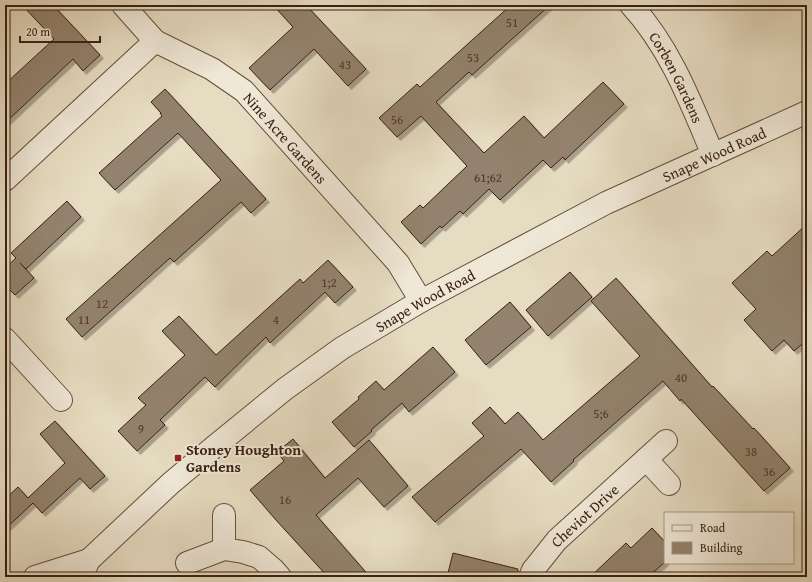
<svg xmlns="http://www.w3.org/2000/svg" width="812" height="582" font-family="'Gentium Book Plus',serif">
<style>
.building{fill:#93826d;stroke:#392012;filter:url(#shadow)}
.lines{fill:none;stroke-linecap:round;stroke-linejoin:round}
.minor-casing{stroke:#644f3e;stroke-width:24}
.minor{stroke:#efe8d7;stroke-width:22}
.poi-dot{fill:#8f2418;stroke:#efe8d7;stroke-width:1.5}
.labels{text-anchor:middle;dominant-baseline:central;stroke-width:4;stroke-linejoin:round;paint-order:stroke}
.number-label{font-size:13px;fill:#503829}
.street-label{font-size:15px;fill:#392012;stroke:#efe8d7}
.poi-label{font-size:15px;font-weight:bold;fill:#392012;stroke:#efe8d7;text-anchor:start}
</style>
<defs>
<filter id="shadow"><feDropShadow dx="3.5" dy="3.5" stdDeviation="0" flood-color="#0004"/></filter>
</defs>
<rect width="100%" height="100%" fill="#e6dcc1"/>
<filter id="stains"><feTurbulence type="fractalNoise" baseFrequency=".005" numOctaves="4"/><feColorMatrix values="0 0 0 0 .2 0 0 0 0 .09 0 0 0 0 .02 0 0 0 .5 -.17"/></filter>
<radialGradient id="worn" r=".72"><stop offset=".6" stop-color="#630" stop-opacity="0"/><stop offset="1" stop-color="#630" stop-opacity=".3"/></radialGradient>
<g class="building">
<path d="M22 5H53L100 55 83 71 73 59 5 123V84L54 39Z"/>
<path d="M273 5H306L366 69 348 86 314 49 270 90 249 68 293 27Z"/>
<path d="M511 5H550L472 75 469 72 436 102 484 153 524 116 544 138 603 82 624 104 565 160 563 157 551 168 543 160 500 200 489 189 463 214 460 211 442 228 440 226 421 244 401 222 420 205 423 208 467 166 421 116 397 137 379 118 417 84 420 87Z"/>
<path d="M165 89 266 199 251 213 241 202 174 262 170 258 82 337 66 319 221 180 178 133 115 190 99 173 162 116 160 113H161L151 102Z"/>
<path d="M67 201 81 217 26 269 20 263 34 278 15 295 5 285V268L16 258 11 253Z"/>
<path d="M807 224V340L794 351 784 340 772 351 744 320 756 309 732 283 767 251 772 256Z"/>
<path d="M328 260 353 287 335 303 325 292 270 343 266 337 215 387 205 377 160 420 165 425 137 451 118 431 146 405 138 398 185 355 162 331 179 316 216 355 300 279 303 283Z"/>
<path d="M570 272 592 297 548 336 526 310Z"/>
<path d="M616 278 712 387 713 386 753 429 754 428 790 468 764 491 681 399 680 401 663 381 573 460 574 461 551 482 521 449 435 522 412 497 484 436 472 423 490 407 505 424 518 412 543 440 640 356 591 301Z"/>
<path d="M510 302 531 327 486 365 465 340Z"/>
<path d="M433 347 455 372 409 412 402 403 371 430 372 431 354 447 332 422 359 399 358 397 376 381 384 390Z"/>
<path d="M55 421 105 476 90 489 80 478 42 513 33 503 5 529V499L18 487 28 498 65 463 40 434Z"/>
<path d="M293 439 325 478 369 440 408 486 384 507 358 478 316 515 370 577H328L276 520 250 490 284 461 277 452Z"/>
<path d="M652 528 665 542V562L648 577H590L626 543 631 548Z"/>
<path d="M453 553 518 569 517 577H447Z"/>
</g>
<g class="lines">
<defs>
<g id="minor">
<path id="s1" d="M123 5 155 41 212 69 244 91 398 263 421 301"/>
<path id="s2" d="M631 5C670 47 691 103 713 155"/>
<path d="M5 180 155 41"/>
<path d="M5 339 61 400"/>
<path d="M646 459 669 484"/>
<path d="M224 515V549"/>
<path d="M187 563 224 549 243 552 259 557 273 569 280 577"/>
<path d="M35 577 89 560"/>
<path id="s3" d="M81 577 89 560 171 483 214 447 285 389 342 348 421 301 606 203 807 112"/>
<path id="s4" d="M530 577 533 570 557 540 666 441"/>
</g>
</defs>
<use href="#minor" class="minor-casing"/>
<use href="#minor" class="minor"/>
</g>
<rect class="poi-dot" x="174" y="454" width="8" height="8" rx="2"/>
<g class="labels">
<g class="number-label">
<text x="512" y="22">51</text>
<text x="473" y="57">53</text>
<text x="345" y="64">43</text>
<text x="397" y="119">56</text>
<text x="488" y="177">61;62</text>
<text x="329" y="282">1;2</text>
<text x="102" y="303">12</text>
<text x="84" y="319">11</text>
<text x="276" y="319">4</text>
<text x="681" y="377">40</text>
<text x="601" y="413">5;6</text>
<text x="141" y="428">9</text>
<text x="751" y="451">38</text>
<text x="769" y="471">36</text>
<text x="285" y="499">16</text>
</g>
<g class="street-label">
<text stroke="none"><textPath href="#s2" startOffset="86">Corben Gardens</textPath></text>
<text stroke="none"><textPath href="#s1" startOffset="213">Nine Acre Gardens</textPath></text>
<text stroke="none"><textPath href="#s3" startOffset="769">Snape Wood Road</textPath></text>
<text stroke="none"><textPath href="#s3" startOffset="445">Snape Wood Road</textPath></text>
<text stroke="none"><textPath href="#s4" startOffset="83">Cheviot Drive</textPath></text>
</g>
<g class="poi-label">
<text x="186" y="449">Stoney Houghton<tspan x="186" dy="17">Gardens</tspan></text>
</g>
</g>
<rect width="812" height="582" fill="none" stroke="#e6dcc1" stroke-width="20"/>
<rect x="6" y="6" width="800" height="570" fill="none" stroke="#392012" stroke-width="2"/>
<rect x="10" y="10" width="792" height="562" fill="none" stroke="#392012"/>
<rect x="664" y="512" width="130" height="52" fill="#efe8d7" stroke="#a69888"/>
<rect x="672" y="525" width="20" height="6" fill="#efe8d7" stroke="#a69888"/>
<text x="700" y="532" font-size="12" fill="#392012">Road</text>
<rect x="672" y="542" width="20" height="12" fill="#93826d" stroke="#a69888"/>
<text x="700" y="552" font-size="12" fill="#392012">Building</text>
<path d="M20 36v6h80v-6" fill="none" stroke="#392012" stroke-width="2"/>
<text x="26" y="36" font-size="12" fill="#392012" stroke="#efe8d7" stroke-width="3" paint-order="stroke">20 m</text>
<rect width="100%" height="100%" filter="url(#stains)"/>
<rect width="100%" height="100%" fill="url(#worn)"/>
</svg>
